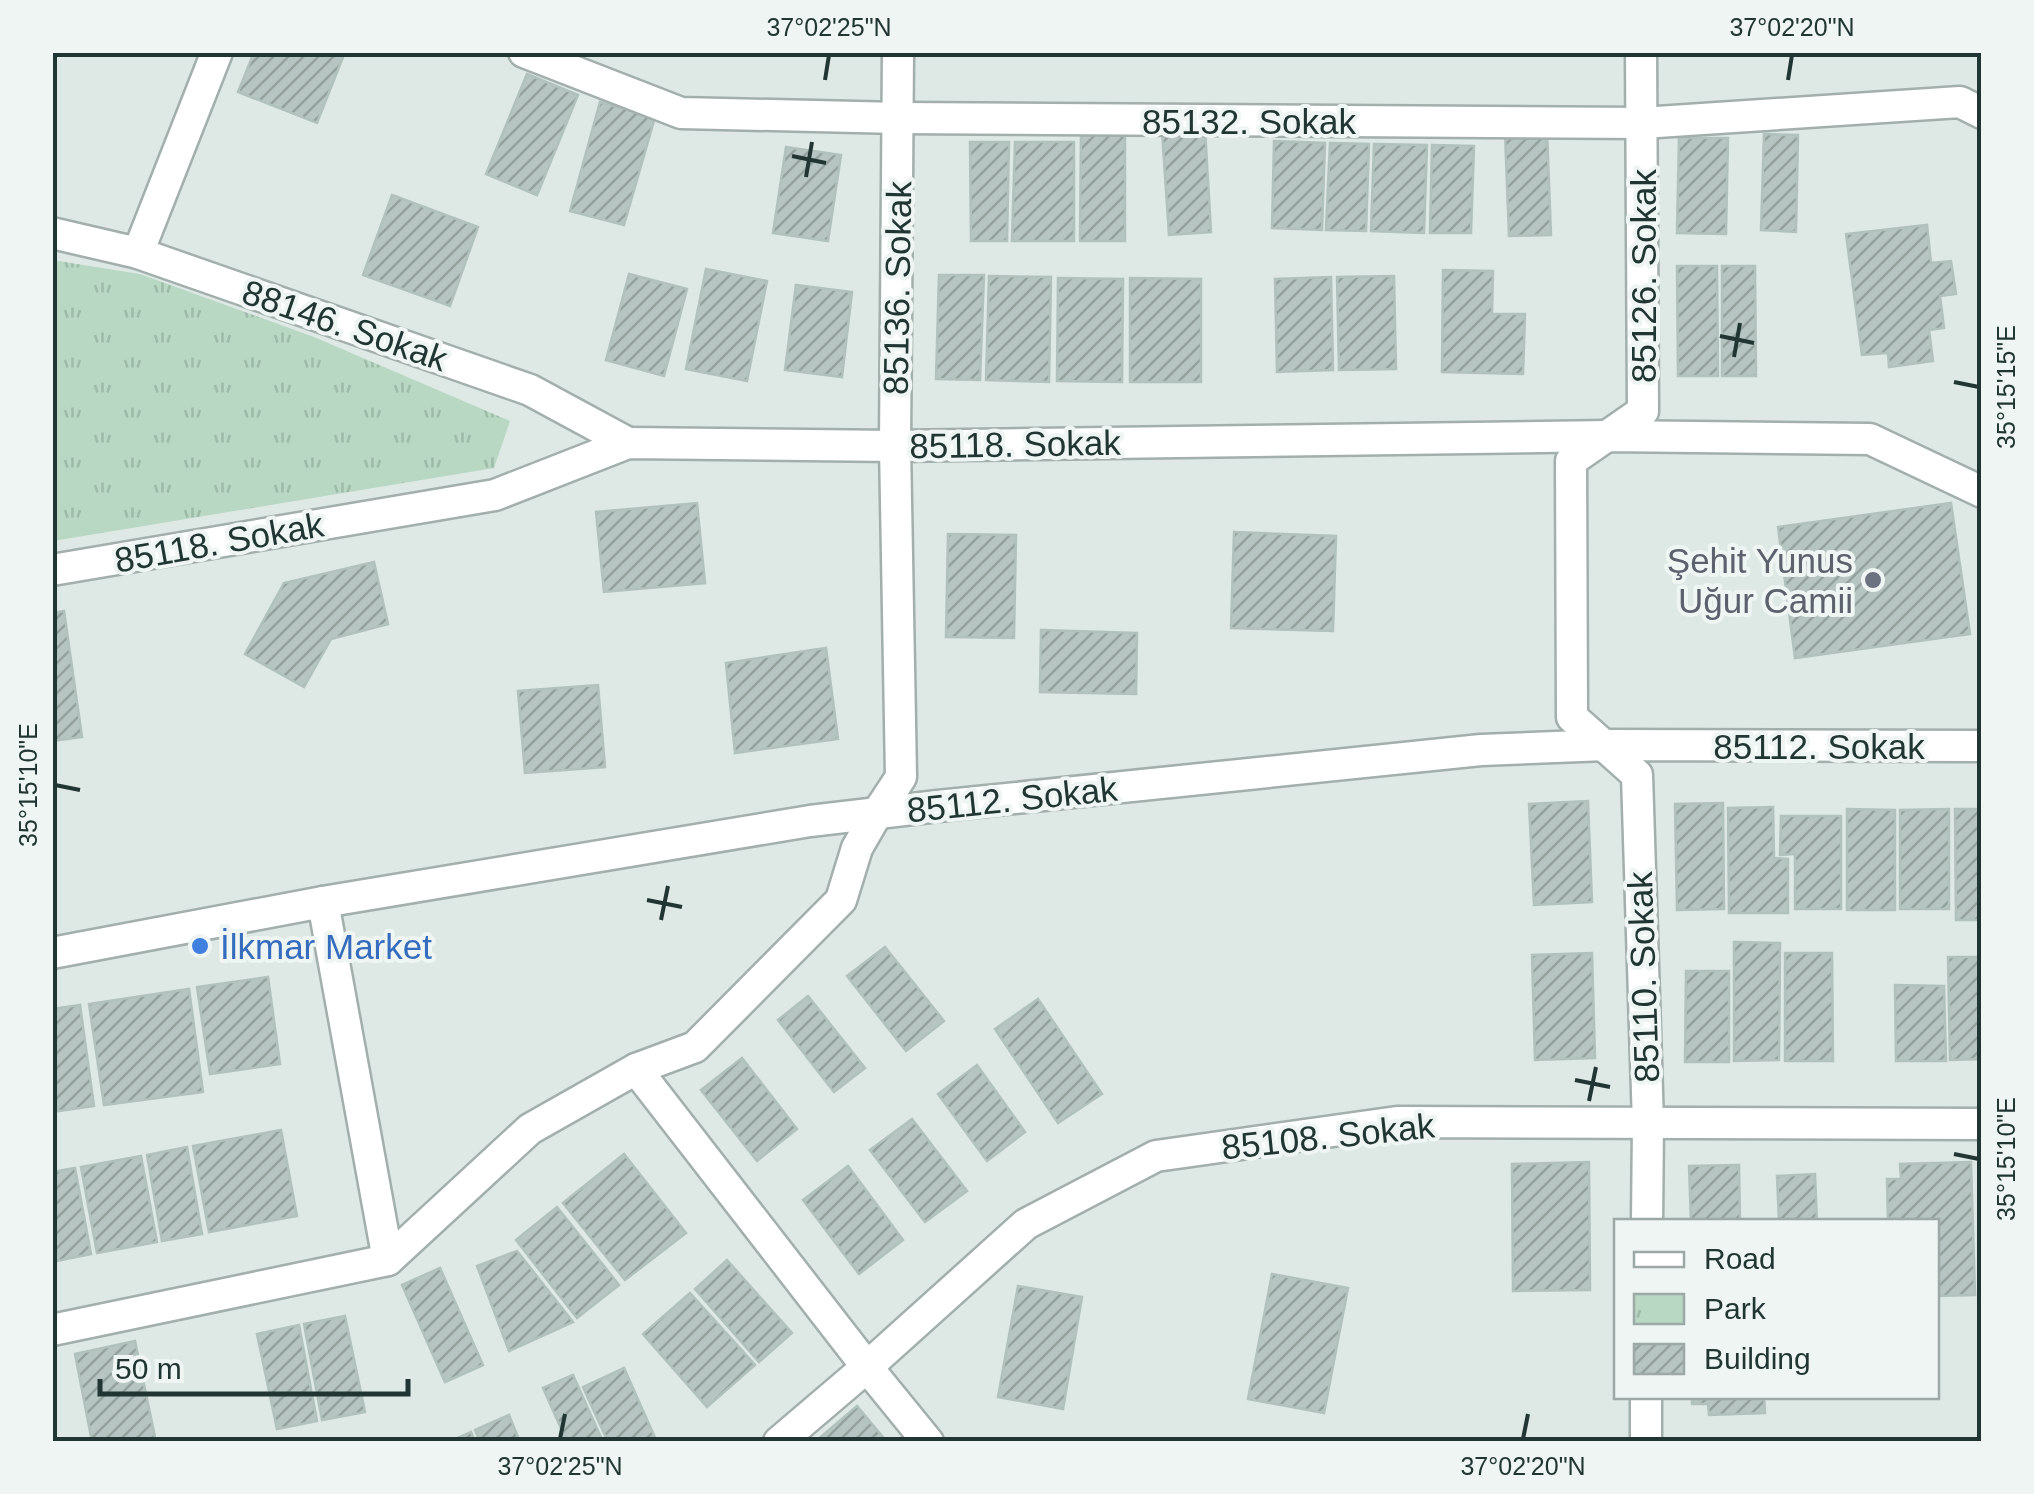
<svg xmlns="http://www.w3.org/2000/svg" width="2034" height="1494" font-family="Helvetica,sans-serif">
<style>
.park{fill:url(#park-tufts)}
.building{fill:url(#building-hatch);stroke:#b1c1bc;stroke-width:2.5}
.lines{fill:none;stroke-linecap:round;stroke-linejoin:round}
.street-casing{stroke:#a2afac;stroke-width:35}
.street{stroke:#fff;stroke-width:30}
.ticks{fill:none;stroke:#213633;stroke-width:4}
.worship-dot{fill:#6b7280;stroke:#eef5f2;stroke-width:4}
.shop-dot{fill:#3f7fe0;stroke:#eef5f2;stroke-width:4}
.labels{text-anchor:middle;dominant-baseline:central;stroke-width:8;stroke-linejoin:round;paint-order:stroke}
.street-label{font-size:35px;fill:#213633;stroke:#eef5f2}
.worship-label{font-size:35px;fill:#5b616d;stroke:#eef5f2;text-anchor:end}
.shop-label{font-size:35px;fill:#366cbe;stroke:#eef5f2;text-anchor:start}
.neatline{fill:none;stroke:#213633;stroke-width:4}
.ticks-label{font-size:25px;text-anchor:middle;fill:#213633}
</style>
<defs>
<pattern id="park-tufts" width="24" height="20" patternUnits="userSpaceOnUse" patternTransform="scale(2.5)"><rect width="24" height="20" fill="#b8d8c4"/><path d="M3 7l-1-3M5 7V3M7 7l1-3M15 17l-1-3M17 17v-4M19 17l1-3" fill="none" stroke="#9ebaa9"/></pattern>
<pattern id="building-hatch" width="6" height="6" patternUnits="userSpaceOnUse" patternTransform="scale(2.5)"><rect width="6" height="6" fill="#b6c5c1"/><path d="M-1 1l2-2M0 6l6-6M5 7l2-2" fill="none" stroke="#94a19d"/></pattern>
</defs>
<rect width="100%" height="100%" fill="#dee8e5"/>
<path class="park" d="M52 260 140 274 314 337 510 421 494 468 53 541Z"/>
<g class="building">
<path d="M254 52H345L317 123 238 92Z"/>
<path d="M527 74 578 95 537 195 486 174Z"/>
<path d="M600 102 655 117 624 225 570 211Z"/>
<path d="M1205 129 1211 232 1169 235 1162 131Z"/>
<path d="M1081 131 1125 133V241H1080Z"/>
<path d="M1547 131 1551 235 1509 236 1505 133Z"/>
<path d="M1764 134 1798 135 1796 232 1761 230Z"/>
<path d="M1679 138H1728L1726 234 1677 233Z"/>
<path d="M1274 141 1325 143 1322 230 1272 228Z"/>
<path d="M970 142H1009L1007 241H971Z"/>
<path d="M1015 142H1074V241H1012Z"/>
<path d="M1330 143 1369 144 1366 231 1326 230Z"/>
<path d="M1374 144 1427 145 1424 233 1371 231Z"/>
<path d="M1432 145 1474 146 1471 233H1430Z"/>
<path d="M786 147 841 155 828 241 773 233Z"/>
<path d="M392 195 478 227 450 306 363 275Z"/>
<path d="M1927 225 1931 263 1951 261 1956 294 1940 296 1944 328 1929 330 1933 361 1889 367 1888 353 1862 355 1846 234Z"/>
<path d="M1677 266H1717L1718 376H1678Z"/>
<path d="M1722 266H1755L1756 376H1722Z"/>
<path d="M706 269 767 281 747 381 686 369Z"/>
<path d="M1443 270 1493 271 1492 314H1525L1523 374 1442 372Z"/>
<path d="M629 274 687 289 664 376 606 360Z"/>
<path d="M939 275H984L980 380 936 379Z"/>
<path d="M989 276 1051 277 1049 382 986 380Z"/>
<path d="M1394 276 1396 369 1339 370 1337 277Z"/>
<path d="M1331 277 1333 370 1277 372 1275 279Z"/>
<path d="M1058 278 1123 279 1122 382 1057 381Z"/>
<path d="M1130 278 1201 279V382H1130Z"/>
<path d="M796 285 852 292 842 377 785 370Z"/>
<path d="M697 503 705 583 604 592 596 512Z"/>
<path d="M1951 503 1970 634 1795 658 1778 527Z"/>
<path d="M1234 532 1336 536 1333 631 1231 628Z"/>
<path d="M948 534 1016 535 1014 638 946 637Z"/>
<path d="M374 562 388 624 331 639 304 687 245 654 284 583Z"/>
<path d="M64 611 82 737 52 741V613Z"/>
<path d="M1041 630 1137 633 1136 694 1040 692Z"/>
<path d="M826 648 838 739 735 753 726 663Z"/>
<path d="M598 685 605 767 525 773 518 691Z"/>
<path d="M1588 801 1592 902 1534 905 1529 804Z"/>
<path d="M1723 803 1724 909 1677 910 1675 804Z"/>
<path d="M1773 807 1774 858 1788 859V913H1729L1728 808Z"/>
<path d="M1847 809 1895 810V910H1847Z"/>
<path d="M1949 809V909H1900V810Z"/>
<path d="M1955 809H1982V920H1956Z"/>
<path d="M1781 816H1841V909H1795V854L1780 855Z"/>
<path d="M1734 942 1780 943 1779 1060 1734 1061Z"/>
<path d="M885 947 944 1021 906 1051 847 976Z"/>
<path d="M1592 953 1595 1058 1535 1060 1532 955Z"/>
<path d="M1785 953H1832L1833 1061H1785Z"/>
<path d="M1948 957H1982V1059L1950 1060Z"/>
<path d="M1686 971H1729V1062H1685Z"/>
<path d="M268 977 280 1064 210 1074 197 987Z"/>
<path d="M1895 985 1944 986 1946 1061H1896Z"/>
<path d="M189 989 203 1092 104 1105 89 1004Z"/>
<path d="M808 996 865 1068 834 1092 778 1020Z"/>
<path d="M1038 999 1102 1094 1058 1123 995 1029Z"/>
<path d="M80 1005 94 1106 52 1112V1009Z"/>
<path d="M742 1058 797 1129 757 1161 701 1090Z"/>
<path d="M977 1065 1025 1132 987 1161 938 1094Z"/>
<path d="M912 1119 967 1191 925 1222 870 1150Z"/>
<path d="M281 1130 297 1216 209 1232 193 1146Z"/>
<path d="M187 1147 202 1234 162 1241 147 1155Z"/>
<path d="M624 1154 686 1233 625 1280 563 1203Z"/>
<path d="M141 1156 157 1242 97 1253 81 1167Z"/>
<path d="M1589 1162 1590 1290 1513 1291 1512 1164Z"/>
<path d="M1971 1162 1975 1295 1936 1296V1222H1888L1887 1179H1901L1900 1164Z"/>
<path d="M1739 1165 1740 1222H1691L1689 1166Z"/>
<path d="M848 1166 903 1240 859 1274 803 1200Z"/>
<path d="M75 1168 91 1254 52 1262V1172Z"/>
<path d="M1815 1174 1817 1222H1779L1777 1176Z"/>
<path d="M557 1207 619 1285 577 1318 516 1240Z"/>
<path d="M517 1251 573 1322 509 1351 477 1266Z"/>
<path d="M727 1260 792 1333 759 1362 695 1289Z"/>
<path d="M440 1268 483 1365 445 1382 402 1285Z"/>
<path d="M1272 1274 1348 1288 1324 1413 1248 1399Z"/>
<path d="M1018 1286 1082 1297 1063 1409 998 1397Z"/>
<path d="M690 1293 755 1365 707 1407 643 1334Z"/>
<path d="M345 1316 365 1412 322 1420 304 1324Z"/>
<path d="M299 1325 317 1421 277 1429 257 1334Z"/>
<path d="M135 1341 156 1442H92L75 1354Z"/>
<path d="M624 1368 657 1442H608L583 1387Z"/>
<path d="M573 1375 603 1442H567L543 1388Z"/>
<path d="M1692 1396H1764L1765 1413 1709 1415 1708 1404H1692Z"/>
<path d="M857 1406 887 1442 816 1441Z"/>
<path d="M509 1415 520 1442H480L475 1430Z"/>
<path d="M471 1432 475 1442H449Z"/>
</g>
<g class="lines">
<defs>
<g id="street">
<path d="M524 52 681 113 899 118 1642 123 1960 102 1982 113"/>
<path d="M1641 52 1643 411 1571 461 1572 717 1637 775 1648 1124 1647 1222"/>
<path d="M52 233 138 253 530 390 628 443"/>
<path d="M138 253 217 52"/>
<path d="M52 570 495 495 628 443 895 446 1608 436 1870 439 1982 492"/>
<path d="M323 902 388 1260"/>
<path d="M52 953 323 902 810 821 938 806 1481 750 1606 745 1982 746"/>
<path d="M636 1069 867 1367 928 1442"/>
<path d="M52 1330 388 1260 530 1129 636 1069 695 1047 841 900 857 848 876 815 901 777 895 446 898 52"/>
<path d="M779 1442 867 1367 1026 1224 1156 1156 1397 1122 1982 1124"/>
<path d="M1646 1442V1396"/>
</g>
</defs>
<use href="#street" class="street-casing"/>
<use href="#street" class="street"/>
</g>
<path class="ticks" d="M825 80 829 55M1788 80 1792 55M792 156 826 163M806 177 812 142M1720 336 1754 343M1734 357 1740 323M1954 382 1979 387M55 785 80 790M647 900 682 907M661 920 668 886M1575 1080 1610 1087M1589 1101 1596 1067M1954 1154 1979 1159M560 1439 565 1414M1523 1439 1528 1414"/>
<circle class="worship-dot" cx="1873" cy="580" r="10"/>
<circle class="shop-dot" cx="200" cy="946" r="10"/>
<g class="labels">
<g class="street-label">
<text x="1249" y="121">85132. Sokak</text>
<text transform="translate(1643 276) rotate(-90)">85126. Sokak</text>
<text transform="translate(897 288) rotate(-89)">85136. Sokak</text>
<text transform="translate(345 325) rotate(19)">88146. Sokak</text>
<text transform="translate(1015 444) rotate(-1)">85118. Sokak</text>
<text transform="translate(219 542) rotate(-10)">85118. Sokak</text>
<text x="1819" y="746">85112. Sokak</text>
<text transform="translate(1012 799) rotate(-6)">85112. Sokak</text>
<text transform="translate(1643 977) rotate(-92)">85110. Sokak</text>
<text transform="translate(1328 1136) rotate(-6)">85108. Sokak</text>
</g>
<g class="worship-label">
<text x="1853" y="560">Şehit Yunus<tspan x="1853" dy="40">Uğur Camii</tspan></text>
</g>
<g class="shop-label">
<text x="220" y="946">İlkmar Market</text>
</g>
</g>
<rect width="2034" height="1494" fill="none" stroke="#eef5f2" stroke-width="110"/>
<rect x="1614" y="1219" width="325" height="180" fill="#eef5f2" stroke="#9ca9a6" stroke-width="2.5"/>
<rect x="1634" y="1252" width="50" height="15" fill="#ffffff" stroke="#9ca9a6" stroke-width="2.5"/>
<text x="1704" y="1269" font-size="30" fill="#213633">Road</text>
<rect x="1634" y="1294" width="50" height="30" fill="url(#park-tufts)" stroke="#9ca9a6" stroke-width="2.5"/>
<text x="1704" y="1319" font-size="30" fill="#213633">Park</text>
<rect x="1634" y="1344" width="50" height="30" fill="url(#building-hatch)" stroke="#9ca9a6" stroke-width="2.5"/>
<text x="1704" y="1369" font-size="30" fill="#213633">Building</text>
<path d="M100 1379v15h308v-15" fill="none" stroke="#213633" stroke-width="5"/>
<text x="115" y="1379" font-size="30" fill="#213633" stroke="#eef5f2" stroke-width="8" paint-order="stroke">50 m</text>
<rect x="55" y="55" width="1924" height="1384" class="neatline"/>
<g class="ticks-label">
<text x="829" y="36">37°02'25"N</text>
<text x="1792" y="36">37°02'20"N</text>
<text transform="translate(2006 387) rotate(-90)" y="9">35°15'15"E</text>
<text transform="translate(28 785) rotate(-90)" y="9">35°15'10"E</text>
<text transform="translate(2006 1159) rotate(-90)" y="9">35°15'10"E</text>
<text x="560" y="1475">37°02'25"N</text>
<text x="1523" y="1475">37°02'20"N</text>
</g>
</svg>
